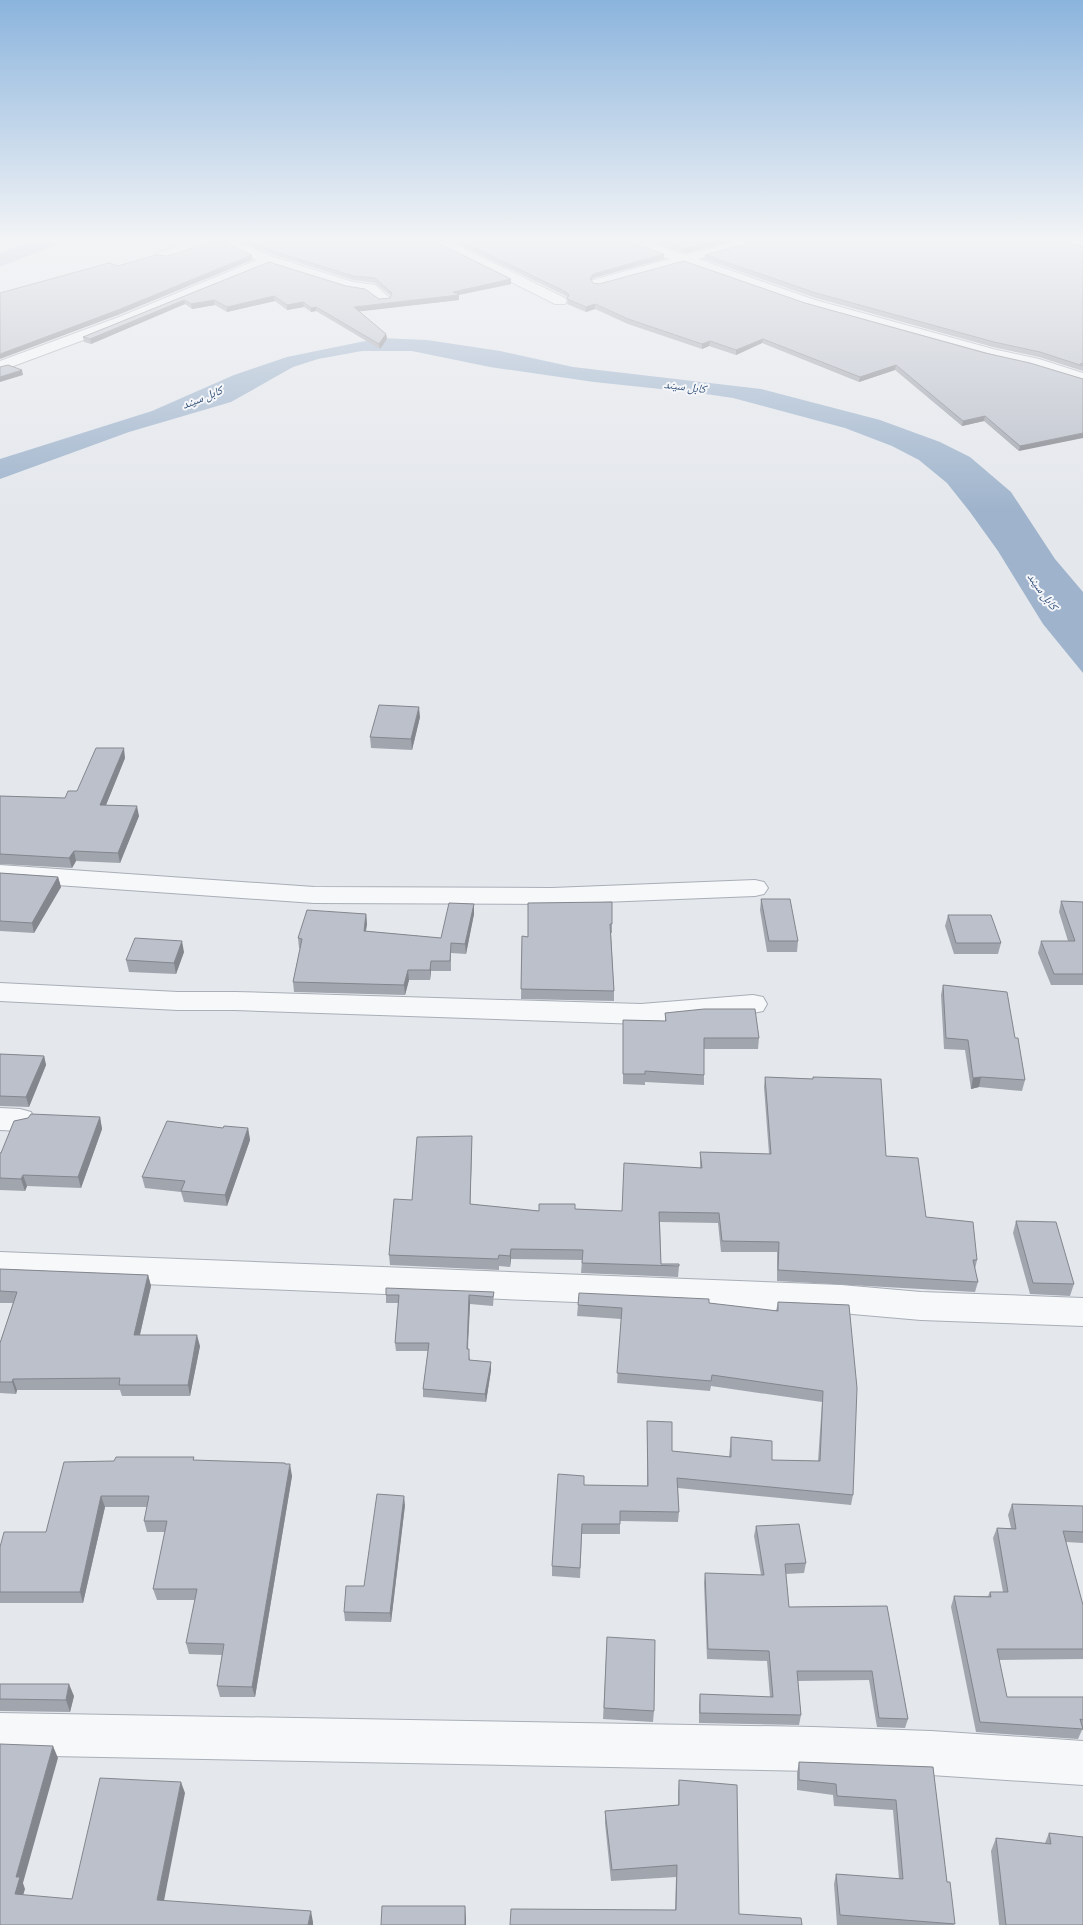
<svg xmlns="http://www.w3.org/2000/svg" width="1083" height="1925" font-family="'PT Sans Narrow','Noto Naskh Arabic',sans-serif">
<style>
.water{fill:#9fb4cc}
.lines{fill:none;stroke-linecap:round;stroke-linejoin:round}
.minor-casing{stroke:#a9aeb7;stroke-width:2}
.minor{fill:#f7f8fa;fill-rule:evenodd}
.wall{fill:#a1a5ae}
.shaded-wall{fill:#83868d}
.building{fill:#bbc0ca;stroke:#83868d}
.labels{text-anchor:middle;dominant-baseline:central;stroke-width:4;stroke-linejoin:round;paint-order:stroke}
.far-water-label{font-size:12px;font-style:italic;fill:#34527a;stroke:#f4f6f9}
</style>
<rect width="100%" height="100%" fill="#e4e7ec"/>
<g class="water">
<path d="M32 241H65L0 267V253Z"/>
<path d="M380 338 427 340 500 351 573 367 761 389 880 420 940 442 970 457 1011 492 1055 559 1083 592V673L1043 624 998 551 970 512 947 483 919 460 892 446 845 428 733 398 699 393 594 382 490 367 412 351H362L318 359 293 367 231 402 129 432 0 479V459L152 411 234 375 287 357Z"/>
</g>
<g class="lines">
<defs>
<g id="minor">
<path d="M195 241H214L212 244 168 259H158L156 256 158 253Z"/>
<path d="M219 241H235L273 257 353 282 375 285 391 299 389 302H379L366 292 347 289 269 265 129 323 0 371V361L119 317 257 260 220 244Z"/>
<path d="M433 241H449L565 298 567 301 565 304H555L435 244Z"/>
<path d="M626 241H644L685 255 737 241H756L755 244 698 259 815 300 993 349 1039 359 1083 373V383L1030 366 985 356 805 306 684 264 598 287 593 286 591 283 593 280 670 259 627 244Z"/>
<path d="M1063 241H1083V250L1065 244Z"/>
<path d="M0 865 314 887 552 888 755 880 764 882 768 888 764 894 755 896 552 904 314 903 0 881Z"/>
<path d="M0 983 178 992H235L641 1004 753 995 763 997 767 1004 763 1011 753 1013 641 1024 235 1010H178L0 1001Z"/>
<path d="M0 1108 20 1109 31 1112 35 1120 31 1128 20 1131 0 1130Z"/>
<path d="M0 1252 841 1285 921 1292 1083 1298V1326L921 1320 841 1313 0 1278Z"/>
<path d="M0 1713 813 1727 931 1731 1083 1741V1785L931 1775 813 1771 0 1755Z"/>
</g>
</defs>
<use href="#minor" class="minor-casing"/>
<use href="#minor" class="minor"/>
</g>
<g class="wall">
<path d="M239 241H434L511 279V284L459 295V300L359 311 386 334 387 339 380 349 316 311 311 312 304 307 287 310 275 301 227 312 215 305 192 309 185 304 91 344 84 342 83 337 269 262 379 299 390 298 391 296 375 283 353 280 274 255Z"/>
<path d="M452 241H626L664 254V259L593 278 591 281 593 283 805 303 1083 379 1019 451 984 421 962 426 895 370 859 382 762 343 736 355 709 346 702 349 628 324 595 309 586 312 567 304 568 299 566 296Z"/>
<path d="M649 241H731L685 253Z"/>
<path d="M756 241 1083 247V371L1039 357 993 347 816 298 704 259 705 255Z"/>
<path d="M420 717 412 750 371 748 370 737Z"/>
<path d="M125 758 106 805 139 816 120 863 76 861 72 868 0 864V796L65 798 77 791Z"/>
<path d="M0 873 58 877 61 887 34 933 0 931Z"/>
<path d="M761 899 798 941 797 952H767L760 910Z"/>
<path d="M1061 901 1083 902V985H1051L1038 953 1041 941H1068L1059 912Z"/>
<path d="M474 904V914L466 954 451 953V971H431L430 980H409L405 995 294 992 293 982 300 948H299L298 938 366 914 367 924 366 931 441 938Z"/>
<path d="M948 915 1001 943 998 954H954L945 926Z"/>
<path d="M612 924V933H611L614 991V1001L521 999 522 936 528 937Z"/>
<path d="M184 952 176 974 129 972 126 960Z"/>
<path d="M943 985 1015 1038 1025 1080 1022 1091 979 1087 971 1089 965 1050 944 1049 941 995Z"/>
<path d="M665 1013 759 1038 758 1049H704V1085L645 1082V1085L623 1084V1020L665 1021Z"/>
<path d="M0 1054 44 1056 46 1065 29 1107 0 1106Z"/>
<path d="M765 1077 813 1079V1077L886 1156 926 1217 977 1260 975 1269 978 1282 975 1292 777 1281V1252H721L718 1223 660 1222 661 1264 679 1266 678 1277 581 1273 582 1260 511 1259 510 1267 499 1266V1270L390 1265 389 1255 412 1200 472 1136 470 1204 539 1211 575 1209 622 1211 700 1168V1152L769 1154 764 1087Z"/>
<path d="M100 1117 102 1129 81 1188 27 1186 25 1191 0 1190V1153Z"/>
<path d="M223 1128H248L250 1140 227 1206 184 1202 181 1192 145 1188 142 1177Z"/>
<path d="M1016 1221 1074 1284 1070 1296 1030 1294 1013 1233Z"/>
<path d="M0 1269 148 1275 151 1286 140 1335 200 1346 190 1396H122L120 1390H17L16 1394 0 1393V1343L13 1303H0Z"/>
<path d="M494 1292 493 1306 470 1304 468 1349 470 1360 491 1362V1370L486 1402 423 1397V1389L428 1351H396L395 1343 398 1303H386V1295Z"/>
<path d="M778 1302 849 1305 853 1495 851 1505 678 1488 679 1512 678 1522 620 1521V1534H582L580 1578 552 1576V1566L584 1485 647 1486V1421L672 1451 729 1457 731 1437 772 1460 818 1461 822 1402 711 1386 710 1391 617 1383 621 1319 577 1316 578 1305 709 1303 776 1311Z"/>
<path d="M195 1461 285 1463 292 1476 255 1697H220L217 1686 222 1655 189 1654 186 1643 195 1600H157L153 1589 165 1532H147L144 1521 147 1507H105L83 1603H0V1547L46 1532 64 1462Z"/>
<path d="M1012 1504 1083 1506V1543L1066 1542 1083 1605V1659L999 1660 1007 1697H1083V1730H1082L1078 1739 976 1732 951 1607 954 1596H988L990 1592H1003L993 1538 997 1528H1011L1008 1515Z"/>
<path d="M405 1505 391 1622 345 1621 344 1612 364 1586Z"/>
<path d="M756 1526 806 1563 804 1573 786 1574 789 1607 887 1606 908 1719 905 1728 877 1727 869 1680 798 1681 801 1715 799 1725 699 1723V1704L700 1694 770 1697 767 1661 707 1659 704 1583 705 1573 761 1575 754 1536Z"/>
<path d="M607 1637 654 1711 653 1722 603 1719Z"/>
<path d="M0 1684 74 1696 70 1712 0 1711Z"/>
<path d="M799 1762 933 1767 947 1882 954 1925H837L834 1884 836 1874 899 1879 893 1810 834 1806 833 1795 797 1790V1773Z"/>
<path d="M679 1780 739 1914 675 1910 676 1877 611 1881 605 1823V1811L678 1805V1792Z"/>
<path d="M1049 1833 1083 1925H999L991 1851 996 1838 1045 1843Z"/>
</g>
<g class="shaded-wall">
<path d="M715 241H731L685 253V249Z"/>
<path d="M664 254V259L593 278 589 284 590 279 593 274Z"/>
<path d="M252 255V260L118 315 0 359V354Z"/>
<path d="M511 279V284L458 295H459V300L355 312 354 307 453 292Z"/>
<path d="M274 296 275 301 227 312V307Z"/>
<path d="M184 300 185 304 91 344 90 339Z"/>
<path d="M214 300 215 305 192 309 191 304Z"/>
<path d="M303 302 304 307 287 310V305Z"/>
<path d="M595 304V309L586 312V307Z"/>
<path d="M316 307V311L311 312V308Z"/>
<path d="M386 334 387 339 380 349 379 344Z"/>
<path d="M763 339 762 343 736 355V350Z"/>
<path d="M710 341 709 346 702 349V344Z"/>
<path d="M896 365 895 370 859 382 860 377Z"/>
<path d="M22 370 23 375 0 382V377Z"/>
<path d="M985 416 984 421 962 426 963 421Z"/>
<path d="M1083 433V438L1019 451 1020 446Z"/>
<path d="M419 707 420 717 412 750 411 739Z"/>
<path d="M124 748 125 758 102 815 100 805Z"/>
<path d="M137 806 139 816 120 863 118 853Z"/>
<path d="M74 851 76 861 72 868 69 858Z"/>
<path d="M58 877 61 887 34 933 32 923Z"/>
<path d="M474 904V914L466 954 465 944Z"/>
<path d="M366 914 367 924 364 940V931Z"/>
<path d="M182 941 184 952 176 974 174 963Z"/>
<path d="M431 961V971L430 980V970Z"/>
<path d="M408 970 409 980 405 995 404 985Z"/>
<path d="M44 1056 46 1065 29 1107 26 1097Z"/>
<path d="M981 1077 979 1087 971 1089 973 1078Z"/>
<path d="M100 1117 102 1129 81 1188 78 1177Z"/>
<path d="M248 1128 250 1140 227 1206 225 1195Z"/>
<path d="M472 1136V1146L470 1214V1204Z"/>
<path d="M23 1175 27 1186 25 1191 21 1179Z"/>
<path d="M511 1249V1259L510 1267V1256Z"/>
<path d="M148 1275 151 1286 137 1347 134 1335Z"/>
<path d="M469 1295 470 1304 467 1357V1349Z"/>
<path d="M197 1335 200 1346 190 1396 188 1385Z"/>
<path d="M491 1362V1370L486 1402 485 1394Z"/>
<path d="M13 1379 17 1390 16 1394 12 1382Z"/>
<path d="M290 1464 292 1476 255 1697 252 1687Z"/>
<path d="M101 1496 105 1507 83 1603 80 1592Z"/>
<path d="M404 1496 405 1505 391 1622 390 1613Z"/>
<path d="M69 1684 74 1696 70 1712 66 1700Z"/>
<path d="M53 1746 58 1758 23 1883 25 1889 20 1906 15 1894 16 1877Z"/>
<path d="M181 1782 185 1793 162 1911 157 1900Z"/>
<path d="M465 1906 466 1918V1925H465Z"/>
<path d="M311 1911 313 1922V1925H308Z"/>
</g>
<g class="building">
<path d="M214 241H220L252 255 118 310 0 354V293L109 263 118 266 156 255 168 256Z"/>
<path d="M249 241H434L511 279 453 292 459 295 354 307 386 334 379 344 316 307 311 308 303 302 287 305 274 296 227 307 214 300 191 304 184 300 90 339 83 337 269 262 346 286 365 289 379 299 390 298 392 293 375 278 353 276 273 251Z"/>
<path d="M461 241H626L664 254 593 274 590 279 593 283 599 284 684 261 805 303 985 353 1030 363 1083 379V433L1020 446 985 416 963 421 896 365 860 377 763 339 736 350 710 341 702 344 628 319 595 304 586 307 567 299 569 295 566 292Z"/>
<path d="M662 241H715L685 249Z"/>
<path d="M756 241H1064L1083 247V363L1080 364 1083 366 1040 352 994 342 816 293 705 255Z"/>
<path d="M8 365 22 370 0 377V367Z"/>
<path d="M379 705 419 707 411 739 370 737Z"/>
<path d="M96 748H124L100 805 137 806 118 853 74 851 69 858 0 854V796L65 798 68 791H77Z"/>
<path d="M0 873 58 877 32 923 0 921Z"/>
<path d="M761 899H790L798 941H769Z"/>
<path d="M1061 901 1083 902V974H1054L1041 941H1075Z"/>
<path d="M612 902V924H610L614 991 521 989 522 936 528 937V903Z"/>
<path d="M449 903 474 904 465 944 451 943 450 961H431L430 970H408L404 985 293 982 302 939 298 938 307 910 366 914 364 931 441 938Z"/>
<path d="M948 915H991L1001 943H956Z"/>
<path d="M135 938 182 941 174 963 126 960Z"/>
<path d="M943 985 1007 992 1015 1038H1018L1025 1080 981 1077 973 1078 968 1040 946 1038Z"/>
<path d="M704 1009H755L759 1038H704V1075L645 1071V1074H623V1020L666 1021 665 1013Z"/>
<path d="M0 1054 44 1056 26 1097 0 1096Z"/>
<path d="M765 1077 813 1079V1077L881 1079 886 1156 918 1158 926 1217 973 1222 977 1260H973L978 1282 778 1270 779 1242 722 1241 719 1213 659 1212 661 1264H679V1266L582 1263 583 1250 511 1249 510 1256 499 1255 498 1259 389 1255 394 1199 412 1200 417 1137 472 1136 470 1204 539 1211V1204H575V1209L622 1211 624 1163 702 1168 700 1152 771 1154Z"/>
<path d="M31 1114 100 1117 78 1177 23 1175 21 1179 0 1178V1153H1L14 1121 28 1118Z"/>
<path d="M167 1121 223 1128 224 1126 248 1128 225 1195 181 1191 185 1181 142 1177Z"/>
<path d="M1016 1221 1056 1222 1074 1284 1033 1283Z"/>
<path d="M0 1269 148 1275 134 1335H197L188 1385H119L120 1378 13 1379 12 1382H0V1343L17 1292 0 1291Z"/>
<path d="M386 1288 494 1292 493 1297 469 1295 467 1349H469V1360L491 1362 485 1394 423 1389 429 1343H395L399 1295H386Z"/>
<path d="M579 1293 709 1299V1303L778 1311V1302L849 1305 857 1388 853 1495 677 1478 679 1512 620 1511V1524H582L580 1568 552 1566 558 1474 584 1476V1485L648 1486 647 1421 672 1422V1451L731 1457V1437L772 1441V1460L820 1461 823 1391 712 1375 711 1381 617 1373 622 1308 578 1305Z"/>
<path d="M116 1457H194L193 1460 285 1463V1464H290L252 1687 217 1686 224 1644 186 1643 197 1589H153L167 1521H144L149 1496H101L80 1592H0V1547L4 1532H46L64 1462 114 1461Z"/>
<path d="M377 1494 404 1496 390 1613 344 1612 346 1586H364Z"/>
<path d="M1012 1504 1083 1506V1532L1063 1531 1083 1605V1649H997L1007 1697H1083V1720L1080 1719 1083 1729 980 1722 954 1596 991 1597 990 1592H1008L997 1528 1016 1529Z"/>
<path d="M799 1524 806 1563 785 1564 789 1607 887 1606 908 1719 879 1718 872 1671H797L801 1715 700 1713V1694L773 1697 769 1651 708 1649 705 1573 764 1575 756 1526Z"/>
<path d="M607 1637 655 1640 654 1711 604 1708Z"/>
<path d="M0 1684H69L66 1700 0 1699Z"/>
<path d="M0 1744 53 1746 16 1877H20L15 1894 72 1899 100 1778 181 1782 157 1900 311 1911 308 1925H0Z"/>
<path d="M799 1762 933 1767 947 1882H950L955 1924 840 1915 836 1874 903 1879 896 1800 837 1796 836 1784 799 1780Z"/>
<path d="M679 1780 737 1785 739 1914 801 1918 802 1925H510L511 1909 676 1910 677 1865 612 1870 605 1811 679 1805Z"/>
<path d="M1049 1833 1083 1837V1925H1006L996 1838 1051 1844Z"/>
<path d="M382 1906H465V1925H381Z"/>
</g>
<linearGradient id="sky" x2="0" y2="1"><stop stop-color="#8bb4dd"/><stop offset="0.47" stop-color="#f3f4f6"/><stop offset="1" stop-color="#f3f4f6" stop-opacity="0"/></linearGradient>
<rect width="1083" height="510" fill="url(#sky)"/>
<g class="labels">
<g class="far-water-label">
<text transform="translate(685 386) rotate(7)">کابل سيند</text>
<text transform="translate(202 397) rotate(-22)">کابل سيند</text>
<text transform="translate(1043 591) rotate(54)">کابل سيند</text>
</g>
</g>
</svg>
